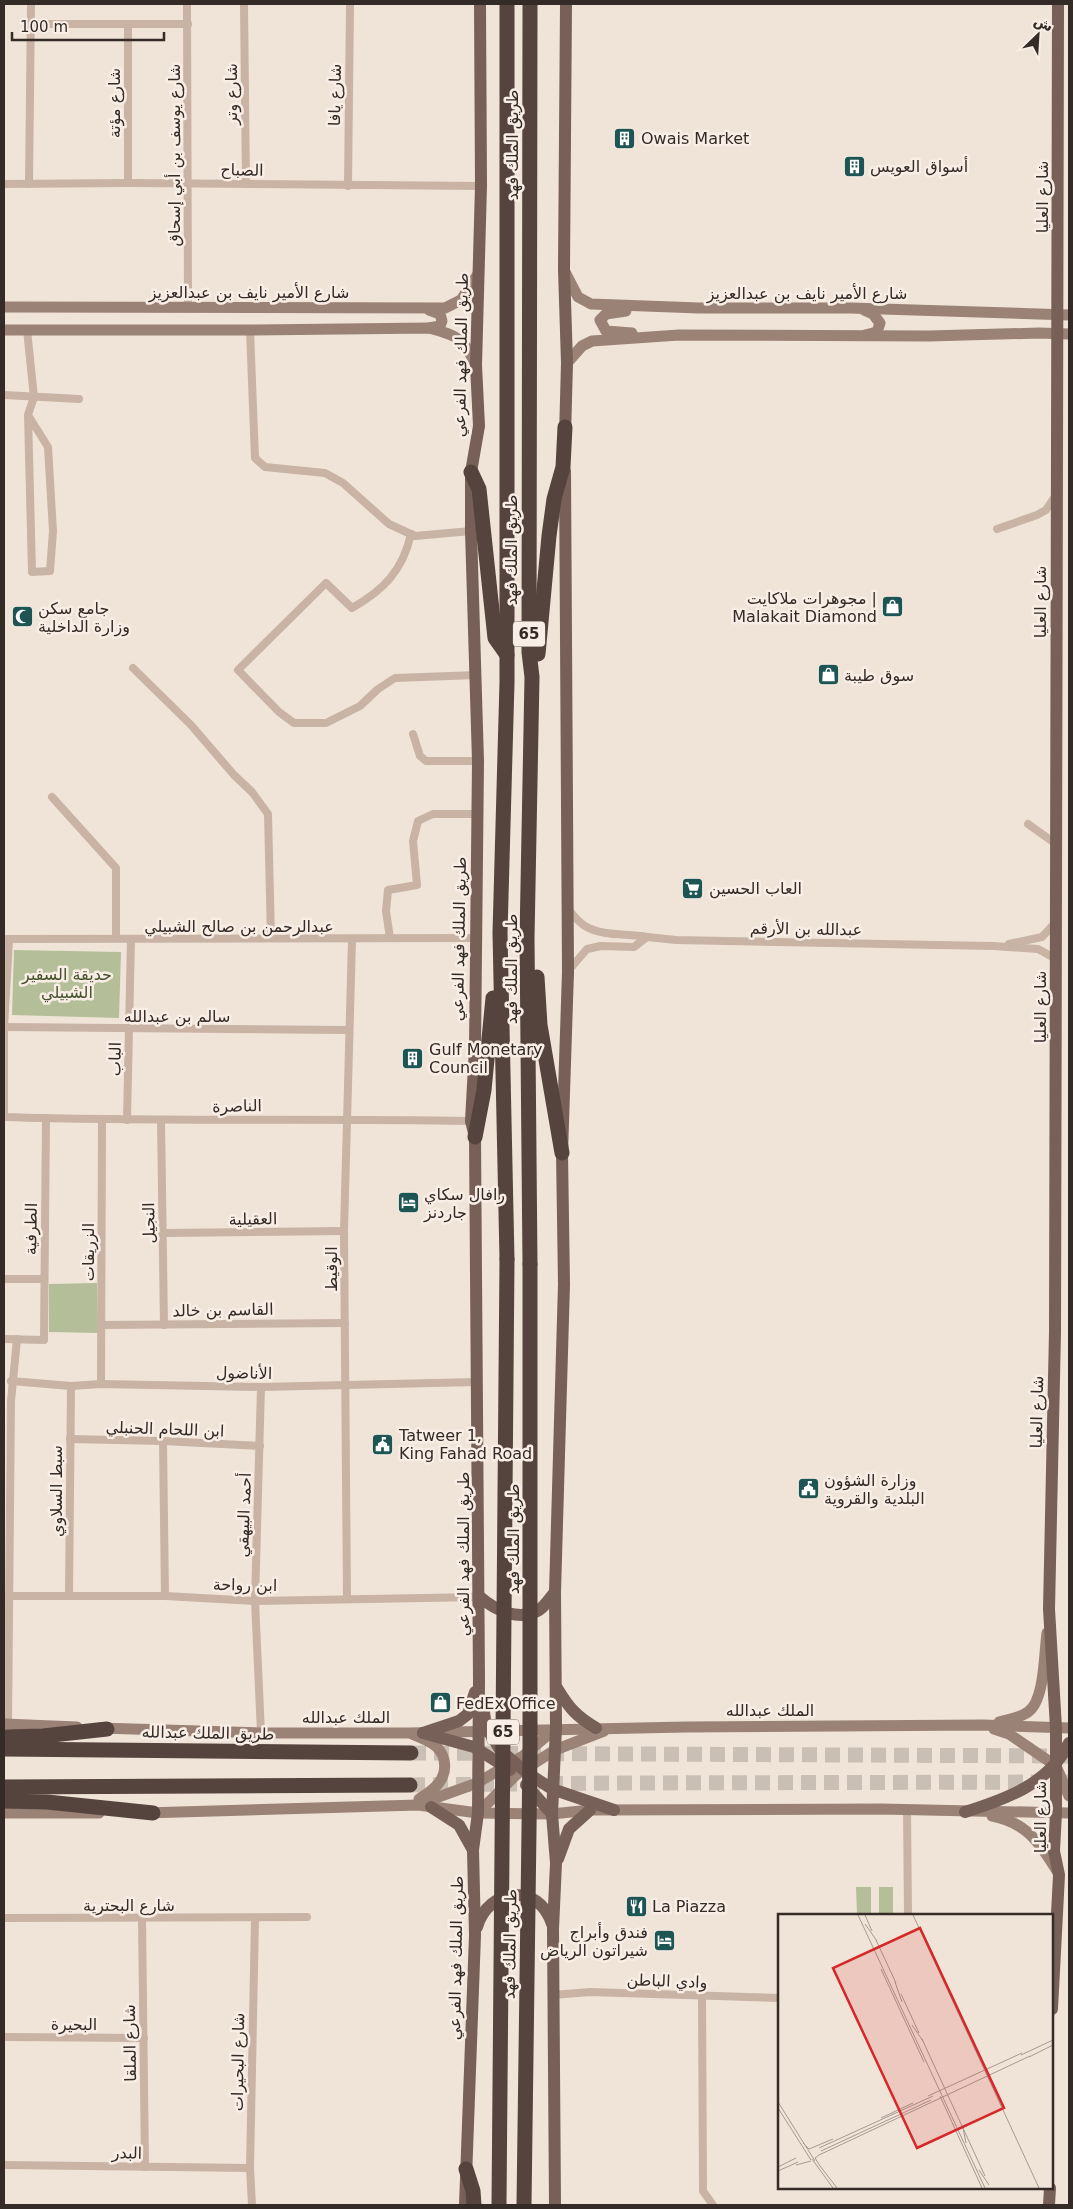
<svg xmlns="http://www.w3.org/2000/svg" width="1073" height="2209" font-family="'DejaVu Sans','Noto Sans Arabic',sans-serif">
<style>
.green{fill:#b4bf99}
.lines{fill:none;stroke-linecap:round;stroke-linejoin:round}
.highway-tunnel{stroke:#cabfb5;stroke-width:15;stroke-dasharray:15 8;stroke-linecap:butt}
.street{stroke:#c8b3a5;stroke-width:8}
.secondary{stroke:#9b8277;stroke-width:11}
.primary{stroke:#766057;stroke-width:12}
.highway{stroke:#55433d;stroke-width:15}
.highway-bridge{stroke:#55433d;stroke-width:15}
.labels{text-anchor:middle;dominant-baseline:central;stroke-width:5;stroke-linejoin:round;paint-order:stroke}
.shield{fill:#f8eee5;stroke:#6f655f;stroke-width:1}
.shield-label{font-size:15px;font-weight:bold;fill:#342a26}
.street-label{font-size:16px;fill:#342a26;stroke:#f8eee5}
.poi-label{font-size:16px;fill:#342a26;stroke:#f8eee5;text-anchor:start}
.park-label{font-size:16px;fill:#45522b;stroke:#f8eee5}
.inset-road{fill:none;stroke:#a59a91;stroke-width:1}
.view{fill:#d62828;fill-opacity:0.15;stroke:#d62828;stroke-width:2.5}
.inset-edge{fill:none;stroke:#342a26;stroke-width:2.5}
</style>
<rect width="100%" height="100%" fill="#f0e4d9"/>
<g class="green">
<path d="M14 950 121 952 119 1018 12 1015Z"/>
<path d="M97 1283 98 1333 49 1332V1284Z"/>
<path d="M856 1887H871V1915H857Z"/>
<rect x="879" y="1887" width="14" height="28"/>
</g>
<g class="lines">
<g class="highway-tunnel">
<path d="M411 1753 1069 1756"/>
<path d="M410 1785 619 1783 1069 1782"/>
</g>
<g class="street">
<path d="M187 4 188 307"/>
<path d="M244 4 246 184"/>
<path d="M31 24H188"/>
<path d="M128 183V24"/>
<path d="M4 184 128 183 481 186"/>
<path d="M29 184 31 4"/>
<path d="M348 186 350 4"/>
<path d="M27 330 34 397 28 415 32 572 50 571 53 531 48 447 28 415"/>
<path d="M250 330 255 458 265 467 325 473 343 483 389 524 415 536 471 531"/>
<path d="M4 395 79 399"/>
<path d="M997 529 1037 515 1046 510 1056 495"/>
<path d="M411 534C403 570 384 590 352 608L326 583 238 670 279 712 294 723H326L360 706 378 689 395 678 477 675"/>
<path d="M133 668 191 725 234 775 252 792 268 814 271 938"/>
<path d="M413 734 420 756 426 761H478"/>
<path d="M52 797 116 868V938"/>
<path d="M1028 824 1056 844"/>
<path d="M568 909C573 915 578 922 585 926 604 937 626 933 647 937"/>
<path d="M390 938 386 911 388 890 417 885 413 841 418 821 433 814H478"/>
<path d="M4 939 475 938"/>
<path d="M1009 944 1042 937 1055 923"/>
<path d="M569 970 587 949 601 946 634 947 647 937 676 940 993 946 1038 949 1056 959"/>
<path d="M4 1027 349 1030"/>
<path d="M4 1027 9 940"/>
<path d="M4 1032V1117C160 1122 315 1118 471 1121"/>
<path d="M127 1120 131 939"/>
<path d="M161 1120 164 1325"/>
<path d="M162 1233 344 1231"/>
<path d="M4 1279H44"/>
<path d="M102 1325 345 1323"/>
<path d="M4 1339 44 1340 46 1118"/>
<path d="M11 1381 71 1386 101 1384 261 1387 477 1382"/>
<path d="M101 1384 102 1120"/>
<path d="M70 1439 163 1441 260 1446"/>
<path d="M163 1441 165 1596"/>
<path d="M9 1596H165L255 1601 480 1597"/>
<path d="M69 1596 71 1386"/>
<path d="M347 1599 344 1231 352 940"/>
<path d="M8 1724 11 1401 17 1339"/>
<path d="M261 1733 255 1601 261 1387"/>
<path d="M907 1809 908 1915"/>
<path d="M4 1918 307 1917"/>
<path d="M142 1918 145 2167"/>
<path d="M553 1995 590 1992 779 1998"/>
<path d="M702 1996 703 2191 713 2205"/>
<path d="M4 2037 144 2038"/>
<path d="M4 2165 250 2168"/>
<path d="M252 2205 250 2168 255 1919"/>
</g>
<g class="secondary">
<path d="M564 270 578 297 591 304 699 308H850L1069 315"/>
<path d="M4 307 445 308 461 300 478 274"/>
<path d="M429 310 440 314 442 321 440 326 429 328"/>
<path d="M864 310 873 314 880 323 877 332 865 335"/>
<path d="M626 311 606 314 600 320 606 331 632 333"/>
<path d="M4 330H250L429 328C459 336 463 338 476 365"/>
<path d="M567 363 582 346 592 341 679 335 929 336 1039 333 1069 334"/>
<path d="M999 1722C1009 1719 1020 1718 1028 1712 1045 1700 1044 1653 1047 1633"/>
<path d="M4 1724 77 1727"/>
<path d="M100 1728 261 1733H408L686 1727 983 1725 1069 1728"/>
<path d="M994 1729 1009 1734 1056 1766 1069 1796"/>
<path d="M412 1734C419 1737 427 1740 433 1744 438 1747 443 1754 444 1760 448 1779 434 1790 419 1799"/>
<path d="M419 1804 477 1783 523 1756 556 1728"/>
<path d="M4 1813H99"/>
<path d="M145 1813 418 1805 478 1813 552 1814 590 1810 881 1809 1069 1813"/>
<path d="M478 1813 517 1774 555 1750 604 1731"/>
<path d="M992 1816C1026 1822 1040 1843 1057 1871"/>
</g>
<g class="primary">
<path d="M565 436 567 363 564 269 566 4"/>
<path d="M480 1597C495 1610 519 1622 539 1610 545 1606 550 1598 555 1592"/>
<path d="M557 1688C569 1708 576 1716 596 1728"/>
<path d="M484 1712 486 1727 501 1751 526 1772 552 1789 614 1810"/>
<path d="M423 1733 474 1747 510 1770"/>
<path d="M423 1733 459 1721 468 1714 475 1692"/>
<path d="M526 1785 552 1814"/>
<path d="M431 1807 459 1825 473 1850"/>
<path d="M965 1812C1006 1799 1049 1784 1069 1743"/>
<path d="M558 1859 569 1829 590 1810"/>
<path d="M477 1927C488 1888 539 1882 552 1924"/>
<path d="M1052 2009 1059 1875 1054 1851 1056 1813V1728L1049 1609 1055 1332 1058 4"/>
<path d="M465 2205 475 1935 473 1850 478 1813 479 1680 475 1137 471 1121 475 1048 478 761 471 531V472L479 426 476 365 481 186 480 4"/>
<path d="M555 2205 553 1929 556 1863 552 1814 556 1728 555 1592 564 1284 562 1153 568 972 565 471"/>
<path d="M1049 2205 1050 2188"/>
</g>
<g class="highway">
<path d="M507 4V682L500 933 507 1259"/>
<path d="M530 4 529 652 532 677 527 938 530 1264"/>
<path d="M471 472 479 489 495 638 507 655"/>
<path d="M538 654 549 536 554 499 563 467 565 427"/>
<path d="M537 977 540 1025 562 1153"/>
<path d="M475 1137 484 1090 493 998"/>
<path d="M4 1737 43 1736 107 1729"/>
<path d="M4 1749 411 1753"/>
<path d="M4 1787 410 1785"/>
<path d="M4 1801 47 1802 153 1813"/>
<path d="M466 2169 473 2191 474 2205"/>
</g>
<g class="highway-bridge">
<path d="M499 2205 507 1259"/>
<path d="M524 2205 530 1755V1264"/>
</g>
</g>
<defs>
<symbol id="building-square" viewBox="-11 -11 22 22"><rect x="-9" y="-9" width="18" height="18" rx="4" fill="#1d5454" stroke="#f8eee5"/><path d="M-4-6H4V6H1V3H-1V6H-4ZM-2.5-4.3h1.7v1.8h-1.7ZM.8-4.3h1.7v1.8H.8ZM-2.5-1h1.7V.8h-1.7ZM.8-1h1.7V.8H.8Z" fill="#fff"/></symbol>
<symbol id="shop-square" viewBox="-11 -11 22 22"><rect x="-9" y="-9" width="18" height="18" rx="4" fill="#1d5454" stroke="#f8eee5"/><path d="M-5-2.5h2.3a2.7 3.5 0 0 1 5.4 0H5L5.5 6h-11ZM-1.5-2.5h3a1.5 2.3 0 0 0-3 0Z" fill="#fff"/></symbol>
<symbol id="mosque-square" viewBox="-11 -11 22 22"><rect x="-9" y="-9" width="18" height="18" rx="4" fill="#1d5454" stroke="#f8eee5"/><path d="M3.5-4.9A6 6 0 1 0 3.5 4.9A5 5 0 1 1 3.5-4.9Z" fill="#fff"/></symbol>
<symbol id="supermarket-square" viewBox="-11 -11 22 22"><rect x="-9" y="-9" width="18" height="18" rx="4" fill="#1d5454" stroke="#f8eee5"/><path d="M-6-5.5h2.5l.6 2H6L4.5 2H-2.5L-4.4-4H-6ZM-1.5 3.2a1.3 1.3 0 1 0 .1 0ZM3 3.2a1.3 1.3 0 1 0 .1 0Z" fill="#fff"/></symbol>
<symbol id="hotel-square" viewBox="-11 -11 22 22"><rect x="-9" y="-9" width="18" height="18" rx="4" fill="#1d5454" stroke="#f8eee5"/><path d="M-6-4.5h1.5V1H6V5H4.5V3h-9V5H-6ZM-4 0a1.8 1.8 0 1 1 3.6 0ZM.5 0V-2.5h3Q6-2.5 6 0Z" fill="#fff"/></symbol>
<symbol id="civic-square" viewBox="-11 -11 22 22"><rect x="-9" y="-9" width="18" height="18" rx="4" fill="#1d5454" stroke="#f8eee5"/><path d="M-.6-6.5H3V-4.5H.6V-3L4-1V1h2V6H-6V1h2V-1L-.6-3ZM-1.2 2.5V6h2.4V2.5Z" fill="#fff"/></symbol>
<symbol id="restaurant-square" viewBox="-11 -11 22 22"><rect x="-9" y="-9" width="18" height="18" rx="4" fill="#1d5454" stroke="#f8eee5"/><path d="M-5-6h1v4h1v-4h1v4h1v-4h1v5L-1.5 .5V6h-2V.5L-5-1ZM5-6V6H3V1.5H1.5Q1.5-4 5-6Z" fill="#fff"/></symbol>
</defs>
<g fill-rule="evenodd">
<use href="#building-square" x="612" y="126" width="25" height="25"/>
<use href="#building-square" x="842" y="154" width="25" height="25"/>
<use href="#shop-square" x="880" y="594" width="25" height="25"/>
<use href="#mosque-square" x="10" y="604" width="25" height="25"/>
<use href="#shop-square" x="816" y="662" width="25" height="25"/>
<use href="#supermarket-square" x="680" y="876" width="25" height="25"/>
<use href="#building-square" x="400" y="1046" width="25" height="25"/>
<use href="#hotel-square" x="396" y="1190" width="25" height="25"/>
<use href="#civic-square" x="370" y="1432" width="25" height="25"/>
<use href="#civic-square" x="796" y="1476" width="25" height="25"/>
<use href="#shop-square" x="428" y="1690" width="25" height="25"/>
<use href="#restaurant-square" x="624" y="1894" width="25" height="25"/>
<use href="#hotel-square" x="652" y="1928" width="25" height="25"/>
</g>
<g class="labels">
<g class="shield">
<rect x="513" y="621.5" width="32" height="25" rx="4"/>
<rect x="487" y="1719.5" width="32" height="25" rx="4"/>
</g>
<g class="shield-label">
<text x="529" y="634">65</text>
<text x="503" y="1732">65</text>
</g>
<g class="street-label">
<text transform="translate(231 94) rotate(-90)">شارع وتر</text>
<text transform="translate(335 95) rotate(-89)">شارع يافا</text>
<text transform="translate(114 103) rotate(-90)">شارع مؤتة</text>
<text transform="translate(512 145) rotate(-90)">طريق الملك فهد</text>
<text transform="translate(174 155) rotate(-90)">شارع يوسف بن أبي إسحاق</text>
<text transform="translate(242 170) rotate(1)">الصباح</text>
<text transform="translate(1042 197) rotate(-90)">شارع العليا</text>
<text x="249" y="292">شارع الأمير نايف بن عبدالعزيز</text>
<text x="807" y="293">شارع الأمير نايف بن عبدالعزيز</text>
<text transform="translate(461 355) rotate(-89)">طريق الملك فهد الفرعي</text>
<text transform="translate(511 550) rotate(-90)">طريق الملك فهد</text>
<text transform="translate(1040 602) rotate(-90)">شارع العليا</text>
<text x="239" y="926">عبدالرحمن بن صالح الشبيلي</text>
<text transform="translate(806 929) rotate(1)">عبدالله بن الأرقم</text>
<text transform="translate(459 939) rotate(-89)">طريق الملك فهد الفرعي</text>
<text transform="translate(511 969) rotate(-90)">طريق الملك فهد</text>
<text transform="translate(1040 1007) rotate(-90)">شارع العليا</text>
<text x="177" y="1016">سالم بن عبدالله</text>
<text transform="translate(115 1059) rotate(-89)">الباب</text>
<text transform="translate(237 1106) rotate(-1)">الناصرة</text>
<text transform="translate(253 1219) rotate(-1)">العقيلية</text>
<text transform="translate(149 1223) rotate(-91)">النجيل</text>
<text transform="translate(31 1229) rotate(-89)">الطرفية</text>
<text transform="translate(88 1252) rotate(-90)">الزريقات</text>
<text transform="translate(331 1269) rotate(-90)">الوقيط</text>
<text transform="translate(223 1310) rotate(-1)">القاسم بن خالد</text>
<text transform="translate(244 1373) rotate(1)">الأناضول</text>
<text transform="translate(1037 1412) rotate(-89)">شارع العليا</text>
<text transform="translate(165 1429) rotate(2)">ابن اللحام الحنبلي</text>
<text transform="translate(56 1491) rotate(-90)">سبط السلاوي</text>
<text transform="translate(244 1515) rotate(-88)">أحمد البيهقي</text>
<text transform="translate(513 1539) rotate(-90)">طريق الملك فهد</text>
<text transform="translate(463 1554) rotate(-90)">طريق الملك فهد الفرعي</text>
<text transform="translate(245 1585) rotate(1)">ابن رواحة</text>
<text x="770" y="1710">الملك عبدالله</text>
<text x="346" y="1717">الملك عبدالله</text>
<text transform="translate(208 1733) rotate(1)">طريق الملك عبدالله</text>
<text transform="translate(1040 1817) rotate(-90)">شارع العليا</text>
<text x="129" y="1905">شارع البحترية</text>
<text transform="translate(510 1944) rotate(-89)">طريق الملك فهد</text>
<text transform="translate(456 1958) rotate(-89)">طريق الملك فهد الفرعي</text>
<text transform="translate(667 1981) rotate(2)">وادي الباطن</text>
<text x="74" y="2024">البحيرة</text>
<text transform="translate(130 2043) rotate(-91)">شارع الملقا</text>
<text transform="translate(238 2062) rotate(-89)">شارع البحيرات</text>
<text transform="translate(127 2153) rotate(1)">البدر</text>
</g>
<g class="poi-label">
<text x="641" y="138">Owais Market</text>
<text x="870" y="166">أسواق العويس</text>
<text x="877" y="598" text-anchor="end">مجوهرات ملاكايت |<tspan x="877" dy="18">Malakait Diamond</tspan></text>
<text x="38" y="608">جامع سكن<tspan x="38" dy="18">وزارة الداخلية</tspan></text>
<text x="844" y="675">سوق طيبة</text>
<text x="709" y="888">العاب الحسين</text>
<text x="429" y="1049">Gulf Monetary<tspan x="429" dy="18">Council</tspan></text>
<text x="424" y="1194">رافال سكاي<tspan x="424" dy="18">جاردنز</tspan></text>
<text x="399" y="1435">Tatweer 1,<tspan x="399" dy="18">King Fahad Road</tspan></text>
<text x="824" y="1480">وزارة الشؤون<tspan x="824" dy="18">البلدية والقروية</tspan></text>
<text x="456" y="1703">FedEx Office</text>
<text x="652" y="1906">La Piazza</text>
<text x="648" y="1932" text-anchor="end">فندق وأبراج<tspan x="648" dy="18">شيراتون الرياض</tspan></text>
</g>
<g class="park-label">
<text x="67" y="974">حديقة السفير<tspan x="67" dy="18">الشبيلي</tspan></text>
</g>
</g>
<g transform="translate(778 1914)">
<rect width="275" height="275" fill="#f0e4d9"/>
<path class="inset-road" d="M80 1 207 274M87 1 94 17M135 1 261 274M87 10 99 27M98 26 118 69M103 55 146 148M117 68 124 88M123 80 141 119M134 111 145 127M144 125 207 262M243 141 275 126M251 143 275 131M150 182 244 139M162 182 204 274M0 188 37 247M0 194 33 246M103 204 135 189M185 214 188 229M25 229 31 235 55 225M41 234 155 182M43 237 153 186M34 245 55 274M18 251 33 247M42 252 37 244 41 241 252 142M42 252 59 274M0 253 18 244M201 256 211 271M0 257 20 248"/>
<path class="view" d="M142 14 226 194 139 234 55 54Z"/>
<rect width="275" height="275" class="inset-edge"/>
</g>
<rect width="1073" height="2209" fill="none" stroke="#342a26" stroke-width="10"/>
<g transform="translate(1038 35) rotate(25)" stroke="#f8eee5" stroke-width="4" paint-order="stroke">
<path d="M0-4L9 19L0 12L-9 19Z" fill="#342a26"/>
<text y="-8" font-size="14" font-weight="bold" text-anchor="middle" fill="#342a26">ش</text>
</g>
<path d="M12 32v8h152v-8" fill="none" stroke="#342a26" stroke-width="2.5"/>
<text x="20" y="32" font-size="15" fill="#342a26" stroke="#f8eee5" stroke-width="4" paint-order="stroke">100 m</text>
</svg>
